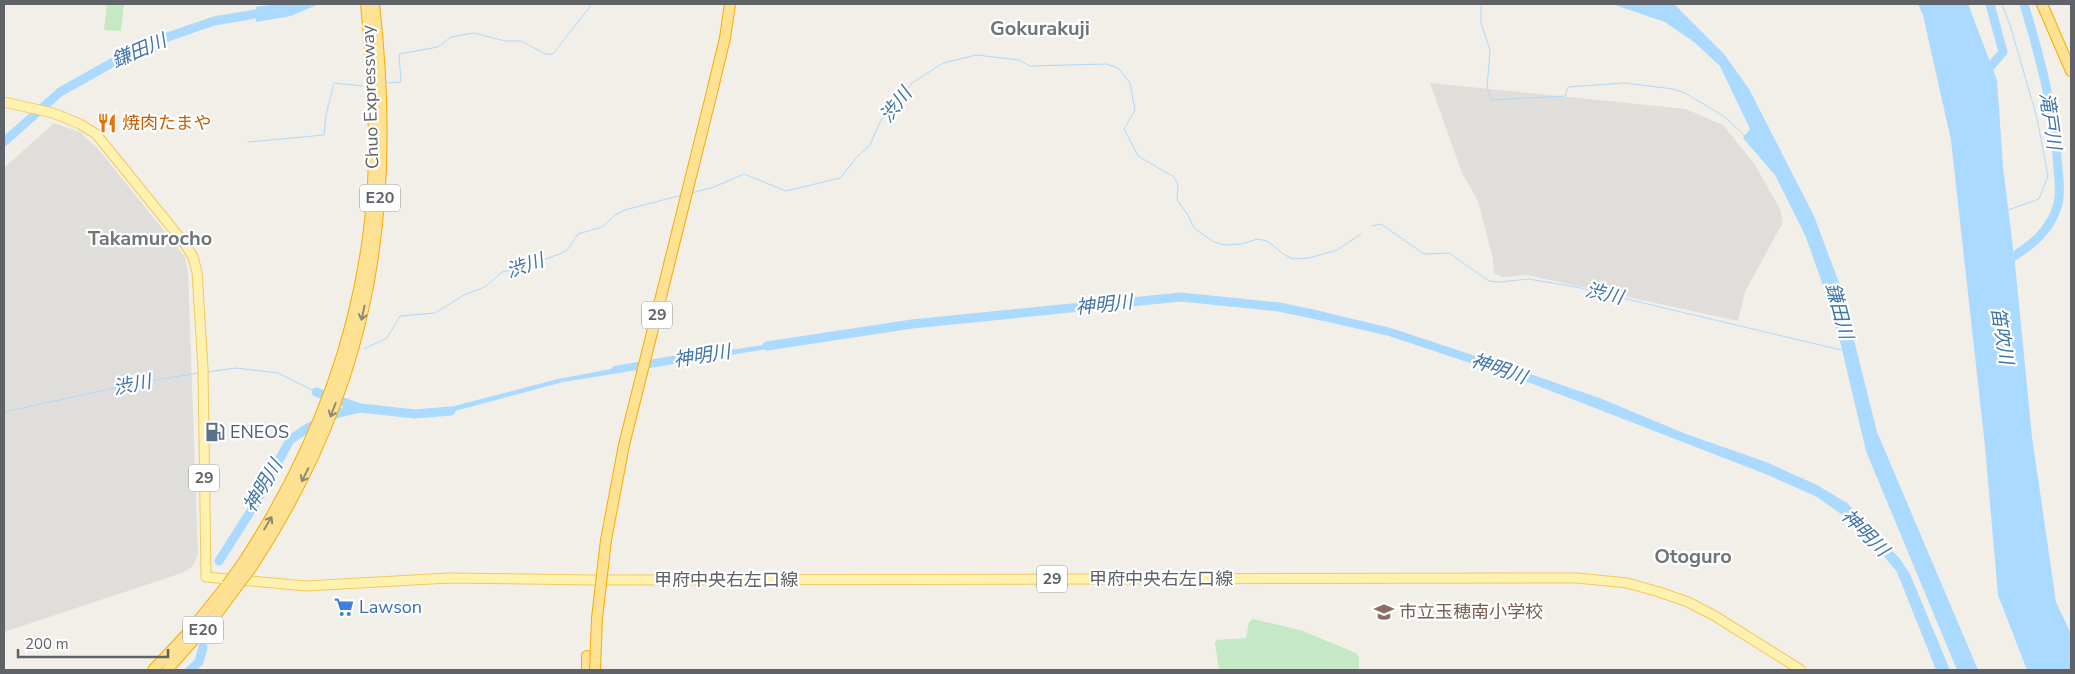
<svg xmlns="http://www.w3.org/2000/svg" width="2075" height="674" font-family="'Nunito Sans','Noto Sans JP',sans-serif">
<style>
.industrial{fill:#e0deda}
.green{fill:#c5e8c5}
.water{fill:#aadaff}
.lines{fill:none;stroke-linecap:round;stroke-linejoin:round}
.stream{stroke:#aadaff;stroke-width:1}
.river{stroke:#aadaff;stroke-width:9}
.major-casing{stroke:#f2c960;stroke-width:11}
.highway-casing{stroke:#f9ab00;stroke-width:12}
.major{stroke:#fff2af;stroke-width:9}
.highway{stroke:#fde293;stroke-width:10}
.highway-bridge-casing{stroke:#f9ab00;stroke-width:12;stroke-linecap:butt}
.highway-bridge{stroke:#fde293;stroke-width:10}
.oneway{stroke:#8e8975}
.labels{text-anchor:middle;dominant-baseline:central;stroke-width:4.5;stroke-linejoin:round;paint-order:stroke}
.shield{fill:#fff;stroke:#8f9295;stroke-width:1}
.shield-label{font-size:16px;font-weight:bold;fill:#5f6368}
.street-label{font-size:18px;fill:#5f6368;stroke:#fff}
.food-label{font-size:18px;fill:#c56008;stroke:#fff;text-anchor:start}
.service-label{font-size:18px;fill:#4e5e75;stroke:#fff;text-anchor:start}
.shop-label{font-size:18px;fill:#366cbe;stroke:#fff;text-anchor:start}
.education-label{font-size:18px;fill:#785e54;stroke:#fff;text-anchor:start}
.water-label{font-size:19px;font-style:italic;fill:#4174aa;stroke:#fff}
.quarter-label{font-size:20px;font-weight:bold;fill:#70757a;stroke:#fff}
</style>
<rect width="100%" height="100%" fill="#f1efe8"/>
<g class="industrial">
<path d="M1430 83 1686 109 1723 125 1755 165 1780 209 1783 222 1745 292 1738 321 1527 275 1502 277 1494 273 1493 259 1478 201 1462 173Z"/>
<path d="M54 123 80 132 99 150 185 257 188 273 198 553 193 566 182 573 4 632V168Z"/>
</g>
<g class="green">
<path d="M107 4H124L121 31 104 30Z"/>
<path d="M1253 619 1303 631 1356 653 1359 657V670H1219L1215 643 1217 640 1246 638 1249 622Z"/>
</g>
<g class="water">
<path d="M277 4H319L291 16 256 22V7Z"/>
<path d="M1612 4H1674L1724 54 1749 89 1814 216 1841 288 1877 432 1978 670H1957L1866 451 1839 337 1825 291 1805 235 1775 175 1743 138 1750 129 1720 66 1694 42 1665 22Z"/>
<path d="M1918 4H1968L1997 80 2003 167 2015 264 2032 437 2056 602 2071 634V670H2027L1998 595 1985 446 1951 140 1923 15Z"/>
<path d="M1311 309 1391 328 1536 376 1602 399 1686 434 1766 462 1817 485 1847 503 1900 559 1910 574 1950 670H1936L1897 572 1871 540 1841 514 1817 497 1768 475 1533 384 1389 336 1311 318Z"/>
<path d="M778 343 779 347 563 382 440 415 439 410 558 379 611 369 614 366 684 354 688 356Z"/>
</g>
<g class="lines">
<g class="stream">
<path d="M1481 4V23L1490 50 1487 88 1492 100 1565 96 1568 87 1624 83 1673 89 1685 93 1725 117 1745 136"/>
<path d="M2002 4 2011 28 2037 118 2048 176 2039 199 2008 210"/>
<path d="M386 83 401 82 399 54 438 47 451 37 474 33 505 41H521L546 54H553L592 4"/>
<path d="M248 142 324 135 326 115 334 83 362 86"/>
<path d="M691 193 714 187 744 174 786 191 840 178 857 157 870 145 880 122 890 108 905 94 912 83 943 63 976 55 1019 60 1030 66 1106 64 1113 66 1119 69 1130 83 1135 110 1124 129 1138 156 1174 177 1178 185 1177 200 1188 215 1194 228 1214 242 1225 245 1241 244 1258 239 1267 241 1285 255 1293 259 1309 258 1337 250 1361 234"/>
<path d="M1372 226 1381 224 1424 254 1449 253 1489 281 1499 282 1529 279 1576 287 1841 350"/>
<path d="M364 349 387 338 400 316 435 313 464 295 485 287 502 272 517 269 560 254 568 249 578 234 602 227 615 215 625 210 682 195"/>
<path d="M208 372 236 368 278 373 316 392"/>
<path d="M4 412 142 382 199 373"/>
</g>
<g class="river">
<path d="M1984 74 2003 52 1990 4"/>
<path d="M4 142 60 92 126 55 159 40 214 21 267 12"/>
<path d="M2005 262C2029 247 2050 233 2058 204 2061 193 2059 180 2058 169 2055 113 2040 57 2024 4"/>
<path d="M767 346 912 324 1181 297 1279 307 1322 316"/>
<path d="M316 392 360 408"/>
<path d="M219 561 254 506 290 440 306 429 338 413 360 408 415 414 451 411"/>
<path d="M190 670 199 662 203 647"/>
</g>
<defs>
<path id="major" d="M4 102 53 113 80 124 96 134 185 244 193 257 197 272 203 368 206 577 306 586 449 578 593 580 1577 578 1627 583 1659 592 1688 602 1715 616 1801 670"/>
<g id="highway">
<path d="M2042 4 2071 71"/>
<path d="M606 540 624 445 712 92 725 38 730 4"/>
<path d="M242 564C317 450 365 322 373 185 376 125 372 64 366 4"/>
<path d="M251 568C369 389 398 214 374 4"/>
<path d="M587 656V670"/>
<path d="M153 670 189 632 227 585"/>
<path d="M167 670 216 615 236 588"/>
</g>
</defs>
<use href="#major" class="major-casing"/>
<use href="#highway" class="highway-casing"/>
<use href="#major" class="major"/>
<use href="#highway" class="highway"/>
<defs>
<g id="highway-bridge">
<path d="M227 585 242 564"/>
<path d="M236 588 251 568"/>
<path d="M595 670 597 618 606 540"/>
</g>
</defs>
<use href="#highway-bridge" class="highway-bridge-casing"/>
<use href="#highway-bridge" class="highway-bridge"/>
</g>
<defs><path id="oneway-shaft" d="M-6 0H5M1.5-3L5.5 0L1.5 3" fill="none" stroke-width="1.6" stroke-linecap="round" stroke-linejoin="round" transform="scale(1.25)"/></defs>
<g class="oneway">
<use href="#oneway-shaft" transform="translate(363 313) rotate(102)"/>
<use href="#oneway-shaft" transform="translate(333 410) rotate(111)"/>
<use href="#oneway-shaft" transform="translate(305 475) rotate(116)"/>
<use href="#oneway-shaft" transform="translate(268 523) rotate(-59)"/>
</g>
<defs>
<symbol id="restaurant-bare" viewBox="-9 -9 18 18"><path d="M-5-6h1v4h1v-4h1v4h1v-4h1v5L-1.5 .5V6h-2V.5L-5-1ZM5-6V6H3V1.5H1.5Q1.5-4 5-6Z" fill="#e8710a" stroke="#fff" stroke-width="2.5" paint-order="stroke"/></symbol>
<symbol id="fuel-bare" viewBox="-9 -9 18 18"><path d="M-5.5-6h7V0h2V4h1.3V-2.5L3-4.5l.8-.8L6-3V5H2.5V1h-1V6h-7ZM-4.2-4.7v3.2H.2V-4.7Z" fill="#5c6f8a" stroke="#fff" stroke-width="2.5" paint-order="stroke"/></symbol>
<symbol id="supermarket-bare" viewBox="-9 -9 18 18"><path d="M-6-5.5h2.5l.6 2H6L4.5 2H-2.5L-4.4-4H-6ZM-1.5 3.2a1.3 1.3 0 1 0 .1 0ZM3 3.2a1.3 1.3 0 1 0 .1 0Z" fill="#3f7fe0" stroke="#fff" stroke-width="2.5" paint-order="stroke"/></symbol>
<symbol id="school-bare" viewBox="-9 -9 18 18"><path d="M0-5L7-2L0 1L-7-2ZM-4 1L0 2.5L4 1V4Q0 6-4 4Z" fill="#8d6e63" stroke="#fff" stroke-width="2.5" paint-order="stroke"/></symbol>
</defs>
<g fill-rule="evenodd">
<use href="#restaurant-bare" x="93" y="109" width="28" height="28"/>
<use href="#fuel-bare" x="201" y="418" width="28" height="28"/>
<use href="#supermarket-bare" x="330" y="593" width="28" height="28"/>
<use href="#school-bare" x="1370" y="598" width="28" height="28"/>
</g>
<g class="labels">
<g class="shield">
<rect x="360" y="184.5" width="40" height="27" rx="4"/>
<rect x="642" y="301.5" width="30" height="27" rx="4"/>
<rect x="189" y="464.5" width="30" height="27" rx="4"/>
<rect x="1037" y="565.5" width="30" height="27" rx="4"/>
<rect x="183" y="616.5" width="40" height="27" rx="4"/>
</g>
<g class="shield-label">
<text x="380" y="198">E20</text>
<text x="657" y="315">29</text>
<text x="204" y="478">29</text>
<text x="1052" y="579">29</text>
<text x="203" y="630">E20</text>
</g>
<g class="street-label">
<text transform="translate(370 97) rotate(-92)">Chuo Expressway</text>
<text x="1161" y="579">甲府中央右左口線</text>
<text x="726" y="580">甲府中央右左口線</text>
</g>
<g class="food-label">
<text x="122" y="123">焼肉たまや</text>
</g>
<g class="service-label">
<text x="230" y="432">ENEOS</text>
</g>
<g class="shop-label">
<text x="359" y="607">Lawson</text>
</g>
<g class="education-label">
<text x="1399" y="612">市立玉穂南小学校</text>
</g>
<g class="water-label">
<text transform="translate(139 51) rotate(-23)">鎌田川</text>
<text transform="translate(896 105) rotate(-52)">渋川</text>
<text transform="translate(2050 121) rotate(82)">滝戸川</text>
<text transform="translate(525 266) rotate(-19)">渋川</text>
<text transform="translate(1604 294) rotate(13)">渋川</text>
<text transform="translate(1104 305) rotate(-6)">神明川</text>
<text transform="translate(1839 311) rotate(75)">鎌田川</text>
<text transform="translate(2002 336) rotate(81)">笛吹川</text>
<text transform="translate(702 356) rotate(-9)">神明川</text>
<text transform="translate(1499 369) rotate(19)">神明川</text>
<text transform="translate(132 385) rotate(-11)">渋川</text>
<text transform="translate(263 486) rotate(-59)">神明川</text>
<text transform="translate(1865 533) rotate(45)">神明川</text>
</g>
<g class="quarter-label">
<text x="1040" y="28">Gokurakuji</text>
<text x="150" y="238">Takamurocho</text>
<text x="1693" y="556">Otoguro</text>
</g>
</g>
<rect width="2075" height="674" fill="none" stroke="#5f6368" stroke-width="10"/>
<path d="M18 649v8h150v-8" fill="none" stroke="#5f6368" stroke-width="2.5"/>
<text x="25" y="649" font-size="15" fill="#5f6368" stroke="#ffffff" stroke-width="4" paint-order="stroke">200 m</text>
</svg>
